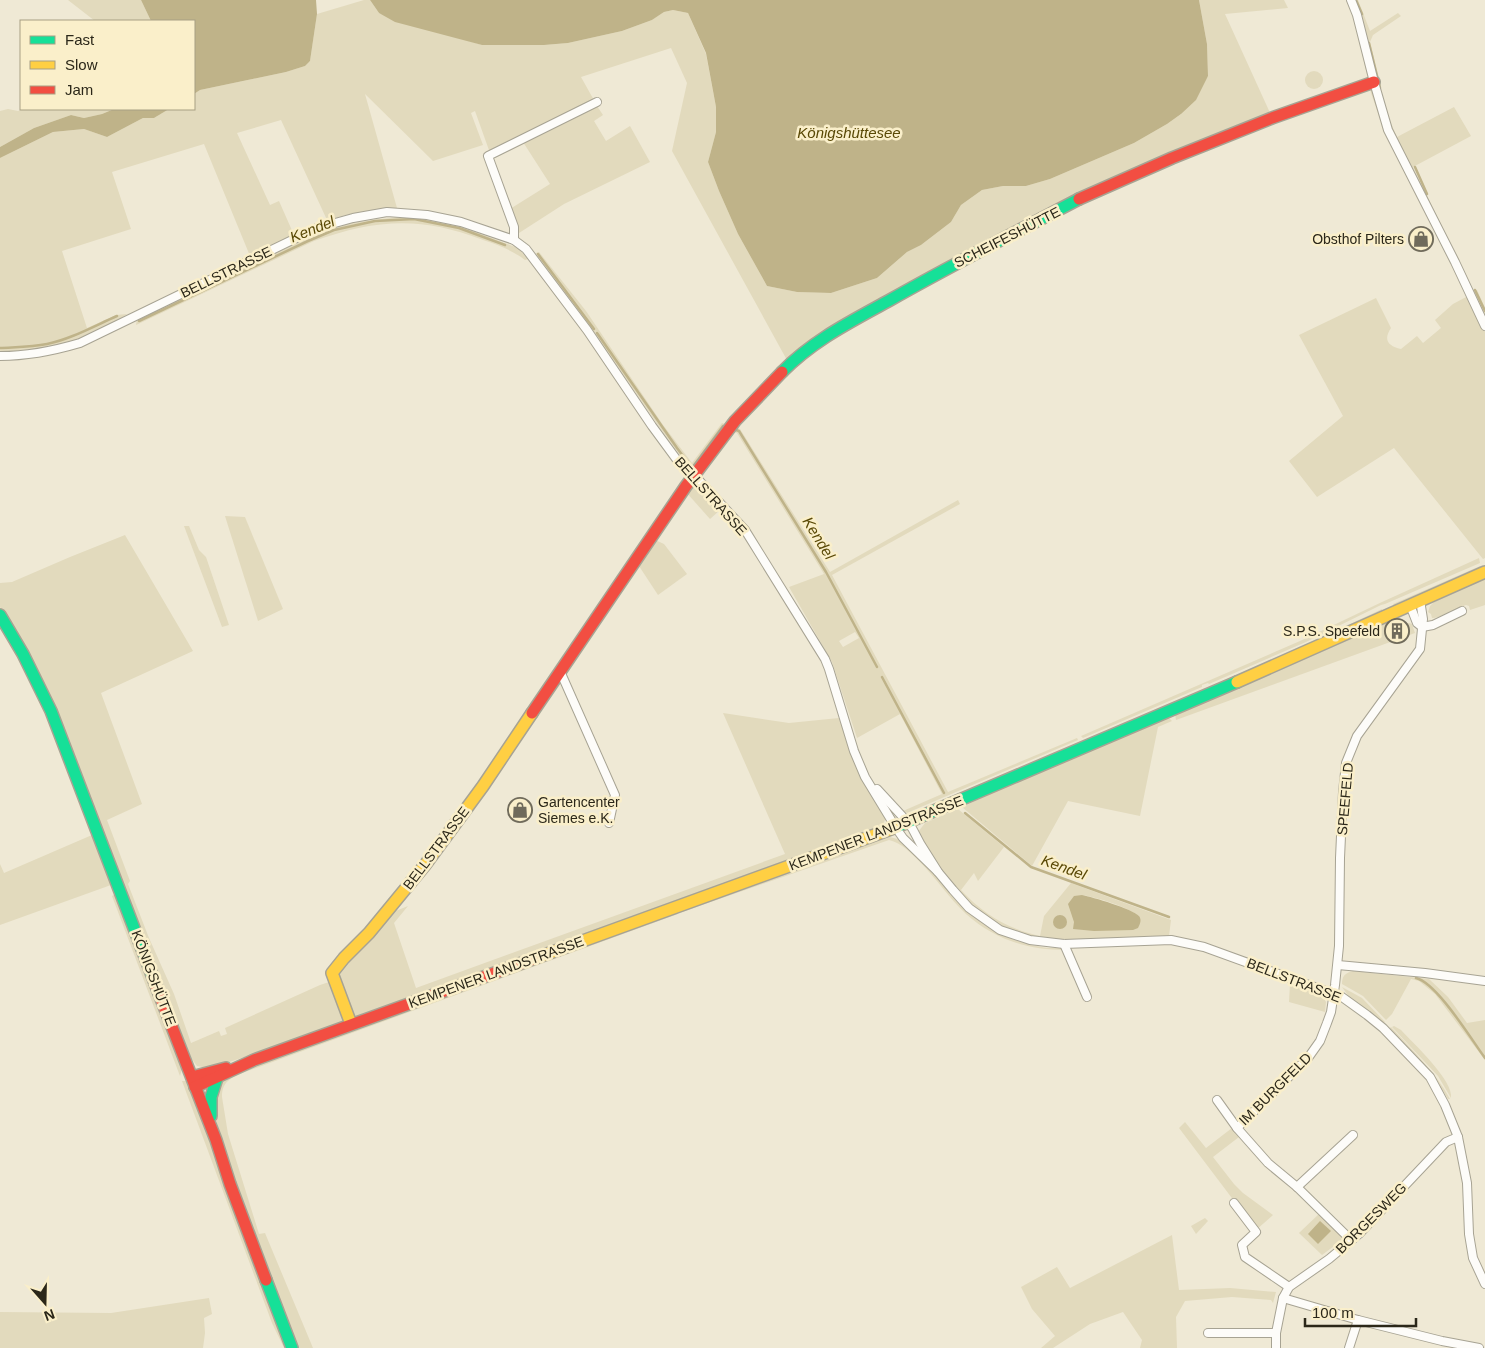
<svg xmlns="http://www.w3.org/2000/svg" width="1485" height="1348" font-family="Arial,sans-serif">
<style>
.green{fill:#e2dabd;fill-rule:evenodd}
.water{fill:#bfb389}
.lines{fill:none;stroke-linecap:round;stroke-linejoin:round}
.stream{stroke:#bfb389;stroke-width:2.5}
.street-casing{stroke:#a7a393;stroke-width:10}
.fast-casing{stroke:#a7a393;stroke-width:14}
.slow-casing{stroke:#a7a393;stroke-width:14}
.jam-casing{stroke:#a7a393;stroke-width:14}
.street{stroke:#fdfcf9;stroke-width:8}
.fast{stroke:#16e098;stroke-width:11}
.slow{stroke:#ffcf43;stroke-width:11}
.jam{stroke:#f24e42;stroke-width:11}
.labels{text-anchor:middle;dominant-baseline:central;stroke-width:5;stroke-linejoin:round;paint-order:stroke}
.street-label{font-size:14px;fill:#2b2719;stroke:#faefca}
.poi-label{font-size:14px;fill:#2b2719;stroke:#faefca;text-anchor:end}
.water-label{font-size:15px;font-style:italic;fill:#594805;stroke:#faefca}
</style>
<rect width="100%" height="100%" fill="#efe9d5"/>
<g class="green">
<path d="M68 0H141L151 21H95Z"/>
<path d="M364 0H370L379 13 482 45H544L568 43 622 31 652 20 664 12 673 10 688 13 706 54 716 107V132L708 162 719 191 738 234 767 286 797 292 831 293 877 278 907 252 921 245 951 222 961 205 982 190 1003 186H1026L1050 179 1134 143 1167 124 1181 114 1208 76 1207 44 1199 0H1284L1288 8 1225 14 1271 115 1082 196 788 362 672 151 687 83 671 48 581 77 595 102 490 153 475 111 471 113 483 145 433 161 365 94 397 208C373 209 351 213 327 220L281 120 237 133 270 205 279 201 294 235 250 256 204 144 112 172 131 229 62 251 87 328 116 315 127 314C91 339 44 353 0 352V158L53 132 84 129 107 137 143 118H154L169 109H194V94L200 90 286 72 305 66 310 61 317 14Z"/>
<path d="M1347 0H1358L1370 31 1398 13 1401 16 1373 35 1370 42 1381 88 1379 89 1389 119 1397 137 1454 107 1471 136 1413 167 1473 290H1477L1485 308V558L1483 559 1394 448 1317 497 1289 461 1343 416 1299 335 1376 298 1391 328C1383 340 1388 346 1401 349L1417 336 1423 343 1441 328 1435 320 1453 304 1468 296 1421 200 1386 136 1371 93 1354 17Z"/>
<circle cx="1314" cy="80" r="9"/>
<path d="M597 106 603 115 594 121 606 141 630 126 650 162 564 204 519 233 510 209 550 184 523 142Z"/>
<path d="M8 109 18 111 24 109H114L102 114 84 118 71 115 34 128 0 147V111Z"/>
<path d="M397 217 418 218 460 226 518 248 528 259 525 260C512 250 498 245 483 240 421 216 376 219 314 241L136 325 137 319 311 236 351 223Z"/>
<path d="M539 252 586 311 663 425 692 463 722 423 728 425 691 470 660 428 581 314 538 257 536 253Z"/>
<path d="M733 426 740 429 830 572 958 500 960 504 832 575 948 792 1077 738 1078 740 907 813 903 811 942 794 900 714 857 738 832 662 789 587 824 574 737 433 729 431ZM855 632 859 638 843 647 839 641Z"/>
<path d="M693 484 720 510 710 519 686 492Z"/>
<path d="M225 516 245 517 283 609 258 621Z"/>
<path d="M184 526H189L199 550 206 557 229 625 222 627Z"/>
<path d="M125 535 193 651 101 693 142 804 107 820 130 881 128 884 149 938 174 994 191 1043 219 1031 221 1036 227 1034 225 1028 320 985 329 982 333 984 344 1015 343 1021 338 1025 215 1067 208 1068 197 1066 191 1058 168 999 21 641 0 607V583L12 582 70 557Z"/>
<path d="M653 539 664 544 687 574 658 595 637 563Z"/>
<path d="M1479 558 1480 563 1385 604 1381 605 1306 642 1209 684 1208 683 1202 685V687L1083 738 1081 736 1300 641 1382 602Z"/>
<path d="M1480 566 1481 568 1471 572 1394 606 1393 604Z"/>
<path d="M1485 578V605L1470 610 1469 606 1466 605C1458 608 1438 619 1432 618L1431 614 1428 612 1430 606 1434 602Z"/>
<path d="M1382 609V611L1317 642 1214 687 1212 686 1316 640Z"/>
<path d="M1395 618C1401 629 1405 620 1412 624L1415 633 1176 720 1175 714Z"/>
<path d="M0 623 34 686 60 744 182 1069 180 1076 112 896 115 894 111 885 0 925V864L4 873 92 835 47 718 25 671 0 626Z"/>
<path d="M723 713 789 723 839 718 856 768 886 817 883 825 878 828 354 1017 339 978 340 971 388 914 408 906 394 923 416 988 785 854Z"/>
<path d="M1167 716 1172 721 1158 727 1140 816 1068 801 1032 866 962 807 1025 778Z"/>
<path d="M958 809 1004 847 978 881 974 873 961 890C983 914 1008 929 1040 936L1044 916 1071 883 1171 920 1169 936C1142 937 1115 938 1089 939 1073 940 1055 942 1039 939 1002 933 971 909 949 880 937 864 925 850 918 832L925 823ZM1082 895C1099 898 1125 906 1139 916L1074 925Z"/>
<path d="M886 837H890L901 840 934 873 954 898 968 911 985 925 1012 939 1031 945 1047 948H1064L1065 950C1027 950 994 939 966 914 949 898 936 878 920 862 911 853 902 843 889 840L682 912 684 907Z"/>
<path d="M673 911 678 914 245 1072C232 1078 222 1080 222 1097L228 1134 259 1234 265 1233 313 1348H297L241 1201 219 1135 215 1112 213 1100 220 1081 241 1069Z"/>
<path d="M1353 971 1429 979 1448 997 1467 1023 1485 1020V1060L1435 994 1419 981 1411 979 1392 1014 1386 1020 1363 996 1342 984C1342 976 1345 973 1353 971Z"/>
<path d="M1290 984 1322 995 1326 1002 1325 1012 1289 1002Z"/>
<path d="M1342 987 1362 998 1385 1022 1383 1024 1350 998Z"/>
<path d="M1394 1026 1401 1030C1413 1043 1454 1081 1451 1098L1438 1076 1392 1027Z"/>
<path d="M1391 1027C1412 1050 1435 1071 1450 1099H1448C1433 1072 1410 1051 1389 1029Z"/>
<path d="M182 1081H187L288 1348H284L272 1323Z"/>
<path d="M1185 1122 1206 1148 1232 1128 1239 1137 1213 1157 1234 1184 1243 1193 1273 1215 1256 1230 1179 1128Z"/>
<path d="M1320 1213 1343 1237 1342 1240 1322 1255 1299 1233Z"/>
<path d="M1205 1218 1208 1221 1196 1234 1191 1226Z"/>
<path d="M1172 1235 1179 1290 1230 1288 1276 1292 1273 1303 1271 1300 1232 1297 1185 1301 1176 1317 1177 1348H1140L1142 1340 1123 1312 1090 1324 1053 1348H1041L1055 1336 1032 1309 1021 1287 1057 1267 1070 1288Z"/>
<path d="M209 1298 212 1314 204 1318 205 1333 203 1348H0V1312L111 1313Z"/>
</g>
<g class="water">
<path d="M141 0H316L317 14 310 61 305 66 286 72 200 90 194 94V21H151Z"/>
<path d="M370 0H1199L1207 44 1208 76 1196 100 1181 114 1167 124 1134 143 1050 179 1026 186H1003L982 190 961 205 951 222 921 245 907 252 877 278 831 293 797 292 767 286 738 234 719 191 708 162 716 132V107L706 53 688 13 673 10 664 12 652 20 622 31 568 43 544 45H482L395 22 379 13Z"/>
<path d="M114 109H169L154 118H143L107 137 84 129 53 132 0 158V147L34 128 71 115 84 118 102 114Z"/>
<path d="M1082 895C1092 897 1133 909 1139 916 1142 920 1140 924 1138 928L1133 930 1094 931 1073 929 1074 922 1068 904 1074 896Z"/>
<circle cx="1060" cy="922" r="7"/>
<path d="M1320 1221 1331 1231 1318 1244 1308 1234Z"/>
</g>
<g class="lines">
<g class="stream">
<path d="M1356 0 1362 14"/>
<path d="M1369 43 1380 88"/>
<path d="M1415 167 1427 194"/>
<path d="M538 254 594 329"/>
<path d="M1475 290 1485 311"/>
<path d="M139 321 308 241 334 230 375 221 414 219 459 228 505 245"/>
<path d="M597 333 677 448 692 468 723 426 725 427"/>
<path d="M0 348C16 347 32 347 47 344 71 339 94 326 117 316"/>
<path d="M733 429 739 431 826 572 877 667"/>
<path d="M882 677 944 793"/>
<path d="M965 813 1031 867 1169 917"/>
<path d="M1416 978C1437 983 1471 1039 1485 1058"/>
</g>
<defs>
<g id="street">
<path d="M1351 0 1357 15 1374 82 1388 130 1455 262 1485 326"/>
<path d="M514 240V227L488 156 597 102"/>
<path d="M0 356C28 356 53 351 80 343L317 228 353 218 387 212 427 215 461 222 514 240 526 249 587 330 652 426 677 460 694 475 745 530 825 659 829 669 854 751 865 777 896 828 903 838 938 872"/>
<path d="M1410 605 1417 623 1422 627"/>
<path d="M1422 627 1433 625 1462 611"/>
<path d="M560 671 615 795 609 823"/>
<path d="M877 789 902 816 912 828 921 845 938 872 953 890 969 908 1000 930 1030 940 1064 944 1171 940 1204 947 1342 997 1367 1015 1383 1028 1430 1077 1445 1105 1458 1137 1467 1183 1469 1234 1473 1258 1485 1284"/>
<path d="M1064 944 1087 997"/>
<path d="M1338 965 1425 973 1485 981"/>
<path d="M1217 1100 1237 1128 1308 1058 1320 1041 1327 1023 1331 1012 1335 985 1339 946 1340 858 1343 792 1346 763 1357 736 1420 649 1423 619 1420 600"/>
<path d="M1237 1128 1268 1163 1297 1187 1351 1240"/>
<path d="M1297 1187 1353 1135"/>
<path d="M1234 1203 1256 1232 1242 1245 1245 1257 1289 1287"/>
<path d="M1283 1298 1358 1320 1442 1341 1479 1348"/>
<path d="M1208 1333H1276"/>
<path d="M1276 1348V1333L1283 1298 1289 1287 1329 1259 1359 1234 1446 1142 1458 1137"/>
<path d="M1349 1348 1358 1320"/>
</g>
<g id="fast">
<path d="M782 372C813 340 852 321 890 300 952 265 1016 232 1079 199"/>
<path d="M0 615 23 654 51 711 155 983"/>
<path d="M894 828 1237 682"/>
<path d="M211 1116V1097L217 1078"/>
<path d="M266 1280 292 1348"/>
</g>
<g id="slow">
<path d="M1237 682 1485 572"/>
<path d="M533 959 894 828"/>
<path d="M351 1024 332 973 344 958 369 933 425 865 483 786 532 713"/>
</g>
<g id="jam">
<path d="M1079 199 1172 158 1272 118 1374 82"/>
<path d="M532 713 686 486 735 421 782 372"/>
<path d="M155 983 216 1140 230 1184 266 1280"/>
<path d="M192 1077 226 1068"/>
<path d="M195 1087 254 1060 533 959"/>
</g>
</defs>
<use href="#street" class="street-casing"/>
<use href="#fast" class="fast-casing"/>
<use href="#slow" class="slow-casing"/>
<use href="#jam" class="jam-casing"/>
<use href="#street" class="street"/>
<use href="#fast" class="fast"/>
<use href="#slow" class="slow"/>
<use href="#jam" class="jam"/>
</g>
<defs>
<symbol id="shop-ring" viewBox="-11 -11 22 22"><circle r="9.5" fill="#faefca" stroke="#706b5b" stroke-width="1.5"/><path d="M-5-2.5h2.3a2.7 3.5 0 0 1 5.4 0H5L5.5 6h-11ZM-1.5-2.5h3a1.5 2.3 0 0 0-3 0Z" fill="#706b5b"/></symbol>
<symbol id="building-ring" viewBox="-11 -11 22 22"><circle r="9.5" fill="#faefca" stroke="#706b5b" stroke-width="1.5"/><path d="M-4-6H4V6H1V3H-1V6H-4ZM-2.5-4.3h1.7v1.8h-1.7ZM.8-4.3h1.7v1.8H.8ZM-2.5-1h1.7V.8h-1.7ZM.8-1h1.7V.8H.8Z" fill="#706b5b"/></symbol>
</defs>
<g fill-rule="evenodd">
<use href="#shop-ring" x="1407" y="225" width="28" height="28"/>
<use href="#building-ring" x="1383" y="617" width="28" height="28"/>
<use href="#shop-ring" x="506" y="796" width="28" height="28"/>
</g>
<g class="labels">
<g class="street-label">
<text transform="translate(1007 237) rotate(-27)">SCHEIFESHÜTTE</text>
<text transform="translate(226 272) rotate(-26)">BELLSTRASSE</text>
<text transform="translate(711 496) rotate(48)">BELLSTRASSE</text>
<text transform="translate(1345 799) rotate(-85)">SPEEFELD</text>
<text transform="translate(876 833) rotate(-21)">KEMPENER LANDSTRASSE</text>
<text transform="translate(436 848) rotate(-53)">BELLSTRASSE</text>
<text transform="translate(496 972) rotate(-20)">KEMPENER LANDSTRASSE</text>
<text transform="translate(154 978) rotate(69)">KÖNIGSHÜTTE</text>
<text transform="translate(1294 980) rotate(21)">BELLSTRASSE</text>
<text transform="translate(1275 1089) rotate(-45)">IM BURGFELD</text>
<text transform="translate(1371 1218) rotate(-45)">BORGESWEG</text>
</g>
<g class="poi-label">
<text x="1404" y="239">Obsthof Pilters</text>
<text x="1380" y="631">S.P.S. Speefeld</text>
<text x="538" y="802" text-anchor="start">Gartencenter<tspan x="538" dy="16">Siemes e.K.</tspan></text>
</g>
<g class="water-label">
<text x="849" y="132">Königshüttesee</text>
<text transform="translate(312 229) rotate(-22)">Kendel</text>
<text transform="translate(819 538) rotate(58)">Kendel</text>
<text transform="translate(1064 867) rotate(20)">Kendel</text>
</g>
</g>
<rect x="20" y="20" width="175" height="90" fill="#faefca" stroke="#a79f83"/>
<rect x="30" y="36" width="25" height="8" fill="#16e098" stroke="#a79f83"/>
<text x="65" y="45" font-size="15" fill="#2b2719">Fast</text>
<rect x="30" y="61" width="25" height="8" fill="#ffcf43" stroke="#a79f83"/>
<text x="65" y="70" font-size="15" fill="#2b2719">Slow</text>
<rect x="30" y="86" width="25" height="8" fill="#f24e42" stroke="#a79f83"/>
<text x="65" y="95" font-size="15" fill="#2b2719">Jam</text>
<g transform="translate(45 1303) rotate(160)" stroke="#faefca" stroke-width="4" paint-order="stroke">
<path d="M0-4L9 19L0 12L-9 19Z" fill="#2b2719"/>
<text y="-8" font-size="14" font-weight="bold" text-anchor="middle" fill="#2b2719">N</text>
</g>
<path d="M1305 1318v8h111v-8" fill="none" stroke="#2b2719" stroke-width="2.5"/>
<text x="1312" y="1318" font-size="15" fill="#2b2719" stroke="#faefca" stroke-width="4" paint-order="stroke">100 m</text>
</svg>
